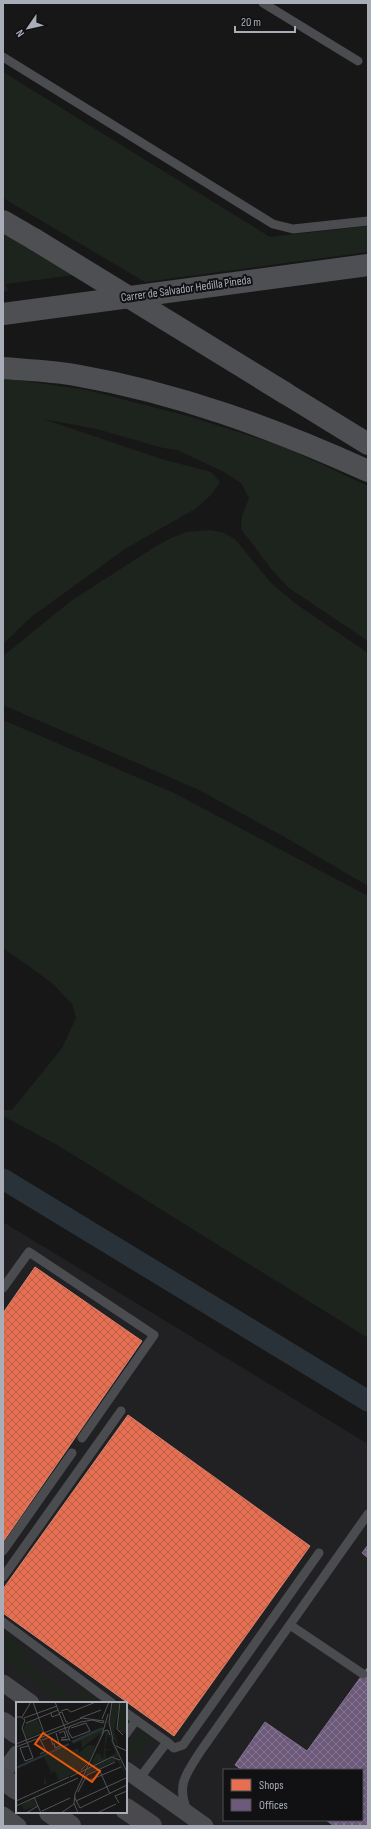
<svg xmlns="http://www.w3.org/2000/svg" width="371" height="1829" font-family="'Sofia Sans Condensed',sans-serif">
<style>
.built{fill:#212123;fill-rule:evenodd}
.grass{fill:#1d241e}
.shops{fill:url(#shops-cross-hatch);stroke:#d48270}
.offices{fill:url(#offices-cross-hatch);stroke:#7f728d}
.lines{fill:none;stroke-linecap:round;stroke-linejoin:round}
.canal{stroke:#2a3239;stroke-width:21}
.lane{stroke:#4b4c50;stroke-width:9}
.street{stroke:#4b4c50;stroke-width:17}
.secondary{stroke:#4a4a4e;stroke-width:22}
.primary{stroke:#4d4f52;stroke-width:22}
.primary-bridge{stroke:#4d4f52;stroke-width:22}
.labels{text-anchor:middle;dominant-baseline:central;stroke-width:4;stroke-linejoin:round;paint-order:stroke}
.street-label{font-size:12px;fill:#a8adb8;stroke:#111113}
.inset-river{fill:none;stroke:#2a3239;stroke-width:2}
.inset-road{fill:none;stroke:#515357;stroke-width:1}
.view{fill:#e8590c;fill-opacity:0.15;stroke:#e8590c;stroke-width:2}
.inset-edge{fill:none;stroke:#a8adb8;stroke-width:2}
</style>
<defs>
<pattern id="shops-cross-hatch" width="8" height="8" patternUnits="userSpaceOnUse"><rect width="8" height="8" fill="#e76f51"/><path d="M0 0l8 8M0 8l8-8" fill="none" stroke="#ba604a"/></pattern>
<pattern id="offices-cross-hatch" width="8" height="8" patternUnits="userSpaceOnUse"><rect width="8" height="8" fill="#6d597a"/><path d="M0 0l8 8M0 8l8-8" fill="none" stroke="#857590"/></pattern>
</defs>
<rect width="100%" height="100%" fill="#171717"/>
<path class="built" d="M3 1222 368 1444V1826H3ZM17 1703H126V1812H17ZM224 1770H362V1820H224Z"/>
<g class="grass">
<path d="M3 72 270 237 368 226V252L145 282 3 198Z"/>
<path d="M3 234 31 249 74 275 6 284 8 291 3 292Z"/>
<path d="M3 378 87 390 191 417 282 446 368 486V641L289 588 272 570 241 529 242 516 249 498 241 483 222 471 177 450 163 448 97 429 43 419 165 460 211 472 220 482 211 495 195 509 125 549 31 617 3 644Z"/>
<path d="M211 530 224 533 235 539 271 583 296 604 368 653V886L283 836 197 789 3 705V656L71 601 153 548 171 538 187 532Z"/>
<path d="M3 720 174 793 368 896V1338L59 1146 3 1116V1110H12L62 1048 76 1018 72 1004 52 983 3 948Z"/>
<path d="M7 1635 29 1650 22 1660 75 1699 83 1689 96 1699V1703H65L3 1659V1636Z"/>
<path d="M143 1731 151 1737 139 1756 126 1747 135 1734Z"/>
</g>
<g class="shops">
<path d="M35 1267 142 1341 3 1542V1313Z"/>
<path d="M128 1415 310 1546 174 1736 3 1613V1589Z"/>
</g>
<g class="offices">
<path d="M368 1545V1558L362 1553Z"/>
<path d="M368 1667V1826H334L326 1820H362V1770H242L235 1765 265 1722 307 1751Z"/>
</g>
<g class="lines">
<path class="canal" d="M3 1179 368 1401"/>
<g class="lane">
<path d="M263 3 358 61"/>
<path d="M3 57 273 224 293 229 368 221"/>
<path d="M3 1288 29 1252 154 1335 82 1438"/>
<path d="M3 1551 72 1453"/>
<path d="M3 1577 121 1411"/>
<path d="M3 1622 112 1703"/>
<path d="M290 1625 363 1674"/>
<path d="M126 1713 167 1742"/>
<path d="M126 1734 136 1720"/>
<path d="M139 1779 167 1742 174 1748 183 1745 319 1553"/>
<path d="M187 1810C176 1784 187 1773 200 1752L368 1514"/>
</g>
<g class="street">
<path d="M3 1683 31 1703"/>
<path d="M126 1770 205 1826"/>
<path d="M3 1773 17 1754"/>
<path d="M3 1815 18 1826"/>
</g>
<g class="secondary">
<path d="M3 1723 17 1733"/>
<path d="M3 1779 17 1789"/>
<path d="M126 1809 151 1826"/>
<path d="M50 1812 70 1826"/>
</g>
<g class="primary">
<path d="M3 221 34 239"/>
<path d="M3 314 368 265"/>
<path d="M3 368C27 370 52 371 75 375 178 393 273 428 368 471"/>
<path d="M285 393 368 444"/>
</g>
<path class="primary-bridge" d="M34 239 285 393"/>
</g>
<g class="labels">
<g class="street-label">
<text transform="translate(186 289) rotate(-8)">Carrer de Salvador Hedilla Pineda</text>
</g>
</g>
<g transform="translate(16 1702)">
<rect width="111" height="111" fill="#171717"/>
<path d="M97 0H104L98 29 103 46 98 38 94 20ZM105 0H111V32L102 29ZM21 17 27 30 11 36 7 27 10 21ZM85 25 79 31 88 26 76 55 64 68 55 73 29 84 43 78 39 69 28 74 31 81 28 83V74L35 70 28 55 50 45 51 50 62 46 63 51 72 43 80 44 85 31 66 46 65 38 58 42 55 39ZM90 29 93 30 103 55H97L73 65 80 52H84L87 58ZM92 32 100 51 90 57 89 49 96 47H89ZM96 56H101L105 60 111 76 101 58 71 72 60 92 62 106 58 96 72 67ZM17 97 21 104 8 108 5 103Z" fill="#1d241e" fill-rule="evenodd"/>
<path class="inset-river" d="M56 40 87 26M0 66 53 42"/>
<path class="inset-road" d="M17 0 28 31M39 0 54 39M96 0 93 20 97 38M104 0 101 27 107 33M45 9 51 7 55 10 80 0M35 11 36 15 44 12M43 11 46 10 50 20H52M0 15H5L9 18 6 26M6 15 15 0M8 16 41 4M64 16 85 8M86 17 93 0M10 21 42 8M54 24 52 29 56 36 74 29 70 21 55 26M6 26 17 56 9 59 4 46 12 44M43 31 48 29 50 35 45 36M86 33 92 12M24 37 30 49 24 52M26 38 34 35 37 43M52 38H45L53 37M96 38 111 70M38 41 39 46 44 44 40 31M0 42 66 16 88 19 87 21 76 18 65 20 0 45M100 44 111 49M83 67 94 92M65 68 74 59M54 75 96 55 104 58M74 78 105 65M62 90 71 73 99 60M18 95 25 111M59 96 64 106 111 83M0 99 53 75M60 99 110 76M103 101 99 94 111 89M0 104 62 76M26 109 54 96M10 111 22 104M45 111 58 102M62 111 58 101 59 92 88 29 92 28 94 33M81 111 100 102"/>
<path class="view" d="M27 31 84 69 76 80 19 42Z"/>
<rect width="111" height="111" class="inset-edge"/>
</g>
<rect width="371" height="1829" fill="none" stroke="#a8adb8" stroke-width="8"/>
<rect x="223" y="1769" width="140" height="52" fill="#111113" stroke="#4d4f55"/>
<rect x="231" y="1779" width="20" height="12" fill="#e76f51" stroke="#4d4f55"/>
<text x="259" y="1789" font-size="12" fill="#a8adb8">Shops</text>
<rect x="231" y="1799" width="20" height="12" fill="#6d597a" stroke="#4d4f55"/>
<text x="259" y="1809" font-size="12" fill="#a8adb8">Offices</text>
<g transform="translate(28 28) rotate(236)" stroke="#111113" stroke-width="3" paint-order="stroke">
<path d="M0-3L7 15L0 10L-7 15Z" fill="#a8adb8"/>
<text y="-6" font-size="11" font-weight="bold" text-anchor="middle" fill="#a8adb8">N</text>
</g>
<path d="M235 26v6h60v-6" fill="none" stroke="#a8adb8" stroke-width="2"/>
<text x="241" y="26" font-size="12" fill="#a8adb8" stroke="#111113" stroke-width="3" paint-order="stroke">20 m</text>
</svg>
